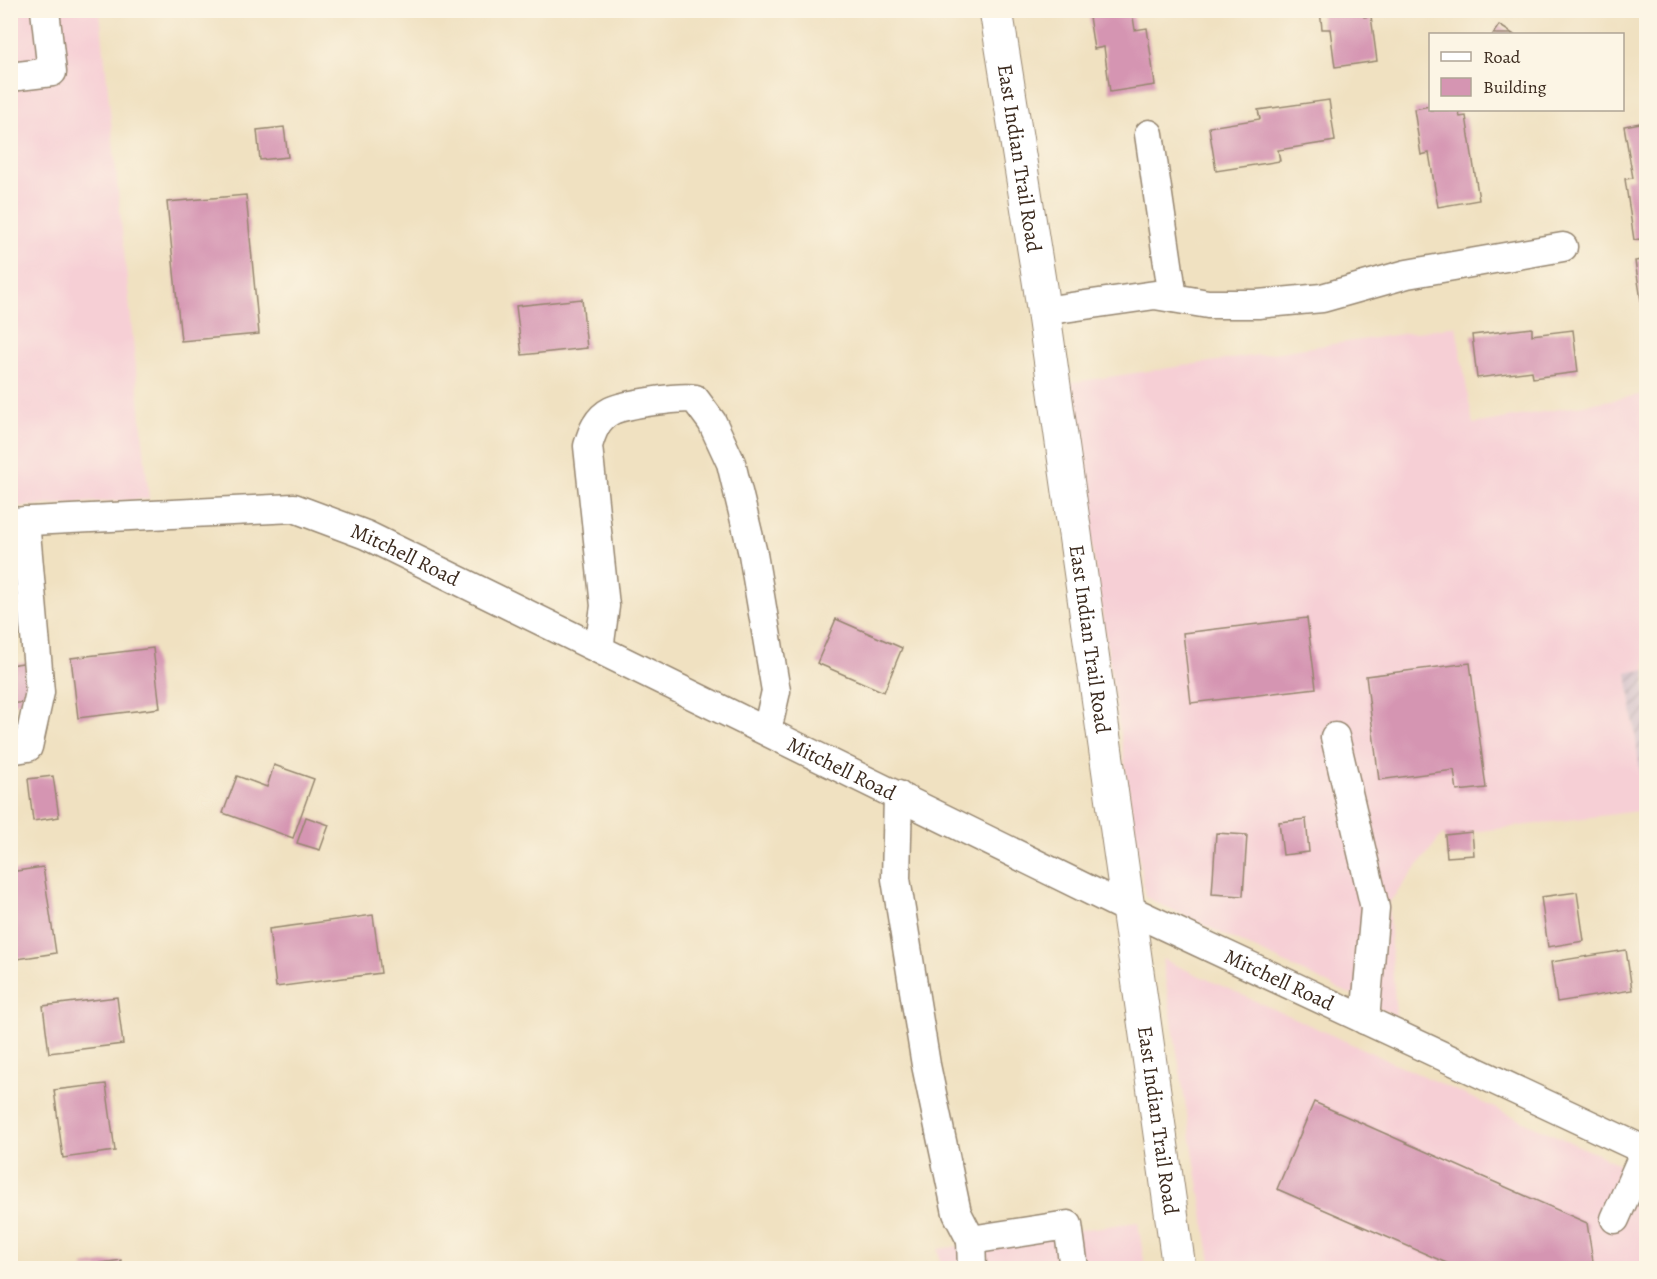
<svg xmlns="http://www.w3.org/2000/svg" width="1657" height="1279" font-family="Alegreya,serif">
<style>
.built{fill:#f6cfd5}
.industrial{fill:url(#industrial-furrows)}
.building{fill:#d595b2}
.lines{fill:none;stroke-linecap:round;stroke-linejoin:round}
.minor-casing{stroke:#968670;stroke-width:31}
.major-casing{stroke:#968670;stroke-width:35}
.minor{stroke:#fff;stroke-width:28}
.major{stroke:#fff;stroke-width:33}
.labels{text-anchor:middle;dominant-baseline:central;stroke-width:4.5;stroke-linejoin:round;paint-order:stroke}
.street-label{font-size:21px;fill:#3b2a1e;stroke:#fcf5e5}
</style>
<defs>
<pattern id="industrial-furrows" width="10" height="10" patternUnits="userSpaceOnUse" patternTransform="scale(1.5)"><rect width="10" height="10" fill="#d1bdc8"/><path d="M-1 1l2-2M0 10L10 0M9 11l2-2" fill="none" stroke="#ab9aa2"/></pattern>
</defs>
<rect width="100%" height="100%" fill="#fcf5e5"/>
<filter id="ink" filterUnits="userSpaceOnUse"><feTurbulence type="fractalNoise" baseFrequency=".0167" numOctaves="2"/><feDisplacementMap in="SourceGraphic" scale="12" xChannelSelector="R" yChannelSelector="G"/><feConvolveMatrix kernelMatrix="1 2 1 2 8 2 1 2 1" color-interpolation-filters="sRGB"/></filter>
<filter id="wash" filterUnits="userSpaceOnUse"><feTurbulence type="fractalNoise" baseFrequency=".008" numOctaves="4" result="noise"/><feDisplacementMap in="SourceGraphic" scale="24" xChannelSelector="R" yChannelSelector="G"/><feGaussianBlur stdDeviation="1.35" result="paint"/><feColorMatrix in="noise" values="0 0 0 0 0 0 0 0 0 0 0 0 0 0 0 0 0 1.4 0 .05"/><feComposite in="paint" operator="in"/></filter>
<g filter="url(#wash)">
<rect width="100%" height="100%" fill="#f0e1c1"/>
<g class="built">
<path d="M11 11H100L149 499 11 507Z"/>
<path d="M1456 326 1473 424 1646 394V670L1627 673 1646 810 1441 836 1388 904 1396 1016 1145 897 1067 383Z"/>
<path d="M1162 959 1646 1176V1268H1212Z"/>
<path d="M1138 1222 1145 1268H941L938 1249Z"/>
</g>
<path class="industrial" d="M1646 670V816L1627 672Z"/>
<g id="blocks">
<g class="building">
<path d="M1088 10H1132L1135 30 1147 28 1155 85 1110 92 1104 47 1094 49Z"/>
<path d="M1320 10H1363L1364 17 1371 16 1377 61 1335 67 1330 29H1322Z"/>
<path d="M1499 25 1513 34H1493Z"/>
<path d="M1329 100 1335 141 1278 150 1280 161 1216 171 1209 127 1260 119 1258 110Z"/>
<path d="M1430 106V110H1458L1460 117 1466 116 1479 200 1438 207 1429 153 1421 155 1414 109Z"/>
<path d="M1646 122V238L1634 240 1625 179 1633 178 1624 126Z"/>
<path d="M284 127 288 157 260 160 257 130Z"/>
<path d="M246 195 259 334 181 341 167 202Z"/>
<path d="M1646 259V326H1645L1635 261Z"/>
<path d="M582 299 587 348 522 355 516 306Z"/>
<path d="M1532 328V335L1573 330 1578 372 1533 378 1532 371 1477 378 1472 335Z"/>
<path d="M1307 618 1316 688 1191 703 1183 633Z"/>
<path d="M836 619 902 648 884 692 817 663Z"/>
<path d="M153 648 160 708 78 718 71 658Z"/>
<path d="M29 662 34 701 10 704V665Z"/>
<path d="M1470 663 1486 788 1457 791 1454 770 1379 780 1366 676Z"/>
<path d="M274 765 314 779 293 838 223 813 237 776 267 787Z"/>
<path d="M53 776 59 817 33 821 28 779Z"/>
<path d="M306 817 329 825 320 850 297 843Z"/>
<path d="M1306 819 1309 852 1283 855 1279 822Z"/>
<path d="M1472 832 1474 855 1447 857 1445 835Z"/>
<path d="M1216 833 1247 835 1243 896 1212 894Z"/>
<path d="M43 867 56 953 11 960 10 872Z"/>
<path d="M1577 892 1584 941 1548 947 1541 897Z"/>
<path d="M373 915 381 973 276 987 269 929Z"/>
<path d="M1626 950 1632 990 1557 1002 1551 962Z"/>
<path d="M117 997 123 1044 49 1053 43 1006Z"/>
<path d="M106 1084 115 1151 63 1158 54 1090Z"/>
<path d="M1314 1102 1587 1223 1594 1268H1458L1277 1189Z"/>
<path d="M121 1260 122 1268H83V1266Z"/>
</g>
</g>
</g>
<g filter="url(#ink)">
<use href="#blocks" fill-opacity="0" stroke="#968670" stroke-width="1.5"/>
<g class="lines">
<defs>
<g id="minor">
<path d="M10 77 52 72 45 10"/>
<path d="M1149 134 1173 298"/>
<path d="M1043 311 1155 295 1208 304H1258L1322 298 1407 274 1563 247"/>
<path id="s1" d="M10 522 294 508 366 535 1128 909 1646 1151"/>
<path d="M599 649 605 606 588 446C592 432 597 418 611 411 625 404 681 396 695 399L712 422 731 463 753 554 776 691 767 731"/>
<path d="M1335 737 1375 908 1365 1020"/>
<path d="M10 750 28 747 40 692 25 521"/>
<path d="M898 795 896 879 926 1065 957 1213 971 1240"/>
<path d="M1615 1219 1645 1151"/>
<path d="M972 1268 971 1240 1068 1225 1074 1268"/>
</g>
<g id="major">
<path id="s2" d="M996 10 1040 287 1179 1268"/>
</g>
</defs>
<use href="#minor" class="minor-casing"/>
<use href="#major" class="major-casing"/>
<use href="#minor" class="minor"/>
<use href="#major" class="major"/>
</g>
</g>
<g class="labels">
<g class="street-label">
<text stroke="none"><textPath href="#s2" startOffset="150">East Indian Trail Road</textPath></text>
<text stroke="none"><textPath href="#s1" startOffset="405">Mitchell Road</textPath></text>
<text stroke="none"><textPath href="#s2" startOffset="636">East Indian Trail Road</textPath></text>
<text stroke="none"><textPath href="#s1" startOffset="891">Mitchell Road</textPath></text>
<text stroke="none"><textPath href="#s1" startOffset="1377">Mitchell Road</textPath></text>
<text stroke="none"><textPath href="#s2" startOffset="1122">East Indian Trail Road</textPath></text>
</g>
</g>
<rect width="1657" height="1279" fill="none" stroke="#fcf5e5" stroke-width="36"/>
<rect x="1429" y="33" width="195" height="78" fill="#fcf5e5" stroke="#afa495" stroke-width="1.5"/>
<rect x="1441" y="52" width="30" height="9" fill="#ffffff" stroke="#afa495" stroke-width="1.5"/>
<text x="1483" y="63" font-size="18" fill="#3b2a1e">Road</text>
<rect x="1441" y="78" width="30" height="18" fill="#d595b2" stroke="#afa495" stroke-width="1.5"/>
<text x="1483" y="93" font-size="18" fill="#3b2a1e">Building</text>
</svg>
